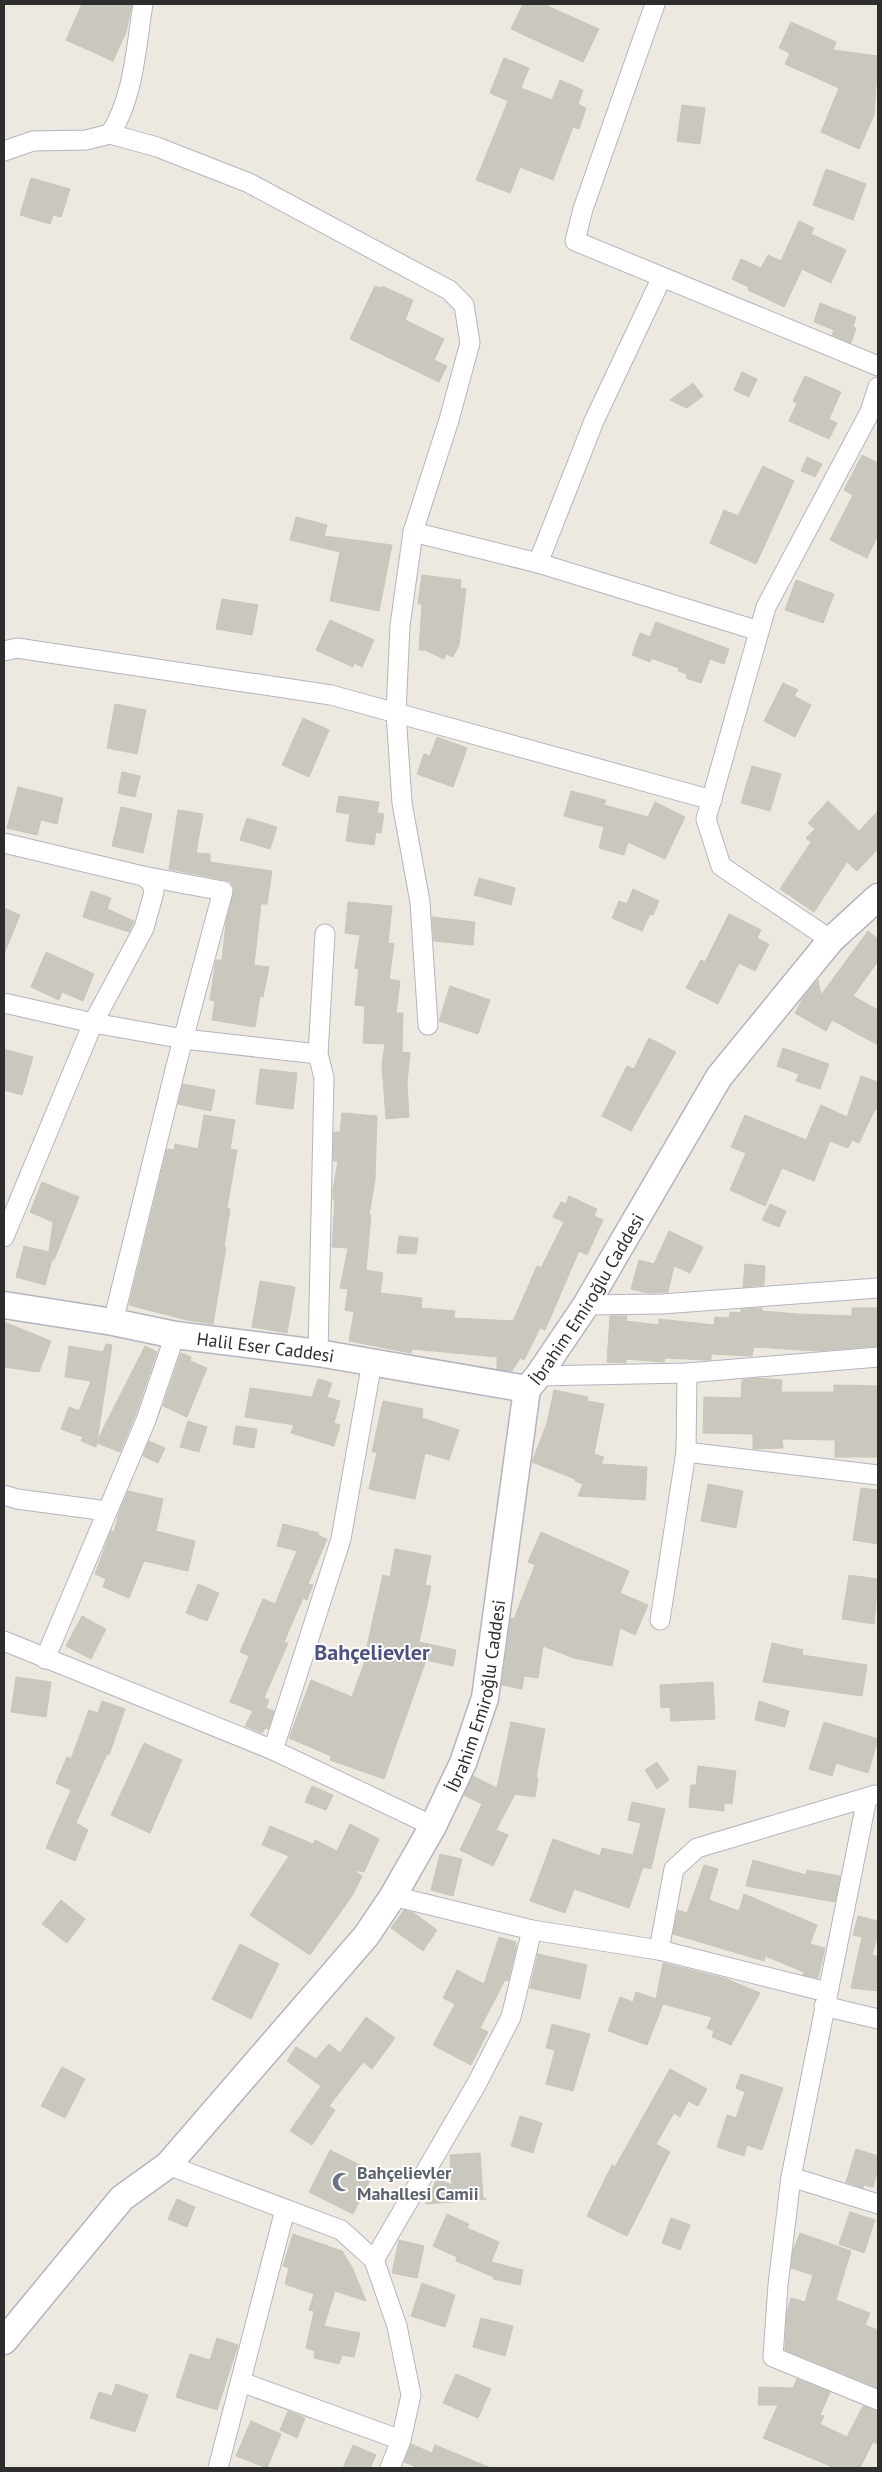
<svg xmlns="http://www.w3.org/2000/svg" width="882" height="2472" font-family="'PT Sans',sans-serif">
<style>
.building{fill:#cac7be;stroke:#cac6b9}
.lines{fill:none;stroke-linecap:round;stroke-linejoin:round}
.street-casing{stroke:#b3b4c0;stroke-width:21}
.secondary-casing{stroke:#b3b4c0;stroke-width:29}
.street{stroke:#fff;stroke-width:19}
.secondary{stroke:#fff;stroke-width:26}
.labels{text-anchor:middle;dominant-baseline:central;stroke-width:4;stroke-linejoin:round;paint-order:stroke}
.street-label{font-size:18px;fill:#2d2d2d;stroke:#fff}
.worship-label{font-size:18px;font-weight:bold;fill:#5b616d;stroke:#fff;text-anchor:start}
.district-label{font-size:22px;font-weight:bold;fill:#4d517e;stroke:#fff}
</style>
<rect width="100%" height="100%" fill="#eee9e0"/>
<g class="building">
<path d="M82 4H132L126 32 113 61 66 40Z"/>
<path d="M523 4H543L599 29 583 62 511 29Z"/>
<path d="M791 22 836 42 833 50 878 56 874 115 859 149 821 132 839 88 785 64 790 53 779 48Z"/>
<path d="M504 58 529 68 521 88 552 100 560 80 583 90 578 104 586 108 579 129 573 127 553 180 520 167 510 193 476 180 508 101 490 93Z"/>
<path d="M682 105 705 108 700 144 677 141Z"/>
<path d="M826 169 866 184 853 220 813 205Z"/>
<path d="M31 178 70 189 61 217 53 215 50 224 20 215Z"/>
<path d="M799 221 814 228 811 234 846 250 831 283 802 269 784 307 748 290 749 287 732 279 741 259 761 268 768 255 781 261Z"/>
<path d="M375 286 381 288 382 286 413 300 405 320 444 339 434 360 447 366 439 382 350 339Z"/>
<path d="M820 303 856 317 853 327 856 328 851 343 832 335 834 330 814 322Z"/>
<path d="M742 372 757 379 749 397 734 390Z"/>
<path d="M805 376 841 392 829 419 837 423 829 439 789 421 797 403 793 401Z"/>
<path d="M693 383 703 396 687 408 670 400Z"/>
<path d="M862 455 878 463V535L867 558 830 540 853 495 844 490Z"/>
<path d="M807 457 822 464 815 477 801 471Z"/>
<path d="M763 466 794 481 756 564 710 543 724 510 738 516Z"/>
<path d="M296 517 327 525 324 536 392 545 379 611 330 601 340 552 290 540Z"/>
<path d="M422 575 461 580 460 588 466 589 459 645 453 657 446 654 444 659 425 650H419L422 604H418Z"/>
<path d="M796 580 834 594 823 623 785 610Z"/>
<path d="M222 599 258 605 252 635 216 629Z"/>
<path d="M330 620 374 640 362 667 354 663 353 667 316 650Z"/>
<path d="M656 622 729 649 724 664 710 659 701 683 686 678 687 674 678 671 679 668 651 658 650 662 632 655 640 633 650 637Z"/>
<path d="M783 683 798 690 794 696 811 705 795 737 764 721Z"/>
<path d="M115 704 146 710 137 754 107 748Z"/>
<path d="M303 718 329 730 309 777 282 765Z"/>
<path d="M437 737 467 748 453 787 417 774 424 754 430 756Z"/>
<path d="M752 766 781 774 770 811 741 803Z"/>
<path d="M122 772 140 776 135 797 118 793Z"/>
<path d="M18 787 63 798 57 824 41 820 37 835 7 828Z"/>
<path d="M571 791 606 800 604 805 648 817 655 802 685 817 665 859 628 842 624 855 599 848 604 827 564 816Z"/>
<path d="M339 796 379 802 377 813 384 814 381 833 376 832 374 845 346 841 350 814 336 812Z"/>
<path d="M828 801 859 831 878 811V849L857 871 847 862 814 912 780 889 811 842 806 838 815 829 808 823Z"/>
<path d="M121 807 152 814 143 853 112 846Z"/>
<path d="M178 810 203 814 196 853 210 854V862L272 871 267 904H261L254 965 269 967 263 997 260 996 255 1027 212 1020 215 1001 210 1000 215 966 216 960H222L226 923 234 888 230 881 169 869Z"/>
<path d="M247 818 277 827 270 849 240 840Z"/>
<path d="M479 878 515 888 511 905 474 895Z"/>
<path d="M633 889 659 901 653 915 650 914 642 931 612 918 619 901 627 904Z"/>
<path d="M91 891 111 898 107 909 134 921 129 932 83 917Z"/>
<path d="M348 902 392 906 388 943 394 944 389 979 400 981 396 1013H403L402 1052 410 1053 407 1082 409 1117 386 1119 382 1065 385 1044 363 1043 365 1006 355 1005 359 969 355 968 360 935 345 933Z"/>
<path d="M4 908 20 915 4 954Z"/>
<path d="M729 914 761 930 757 938 769 944 755 971 739 963 718 1004 686 988 701 960 705 962Z"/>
<path d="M432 917 475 922 473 945 434 941Z"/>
<path d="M868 931 878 939V961L853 996 878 1010V1045L832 1020 826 1031 795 1013 803 998 818 980 821 995Z"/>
<path d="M46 952 94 974 83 1001 62 992 59 1000 31 987Z"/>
<path d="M450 986 490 1000 478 1034 439 1021Z"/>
<path d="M649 1038 676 1052 631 1131 602 1116 627 1066 634 1069Z"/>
<path d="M783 1048 829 1064 820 1089 796 1081 799 1074 777 1066Z"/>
<path d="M4 1049 33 1057 22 1095 4 1090Z"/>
<path d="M260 1069 297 1073 293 1109 256 1104Z"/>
<path d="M861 1076 878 1082V1110L875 1109 859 1143 852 1140 848 1148 830 1141 814 1181 782 1168 765 1206 730 1190 746 1153 731 1147 745 1115 806 1140 821 1105 847 1117Z"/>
<path d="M183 1084 215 1090 211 1111 178 1104Z"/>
<path d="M342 1113 377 1116 375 1180 369 1215H371L366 1270 383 1273 380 1293 422 1298 421 1308 455 1311 454 1318 513 1321 537 1266 541 1268 564 1222 553 1217 561 1202 566 1204 569 1196 597 1209 594 1216 603 1220 587 1255 579 1251 545 1330 540 1328 524 1360 520 1358 512 1371 497 1369V1357L412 1349 411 1353 349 1341 354 1312 345 1310 348 1289 340 1288 348 1248 332 1247 335 1201 333 1200V1189L338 1161H333L334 1132H340Z"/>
<path d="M204 1115 235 1120 230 1149 237 1150 227 1208 230 1209 224 1247H226L213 1324 187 1320 129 1305 167 1149 174 1150 175 1144 198 1149Z"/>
<path d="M42 1182 79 1197 54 1260H52L45 1285 16 1277 24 1246 49 1252 53 1222 30 1212Z"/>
<path d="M770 1204 786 1211 779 1227 762 1220Z"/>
<path d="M669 1231 703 1247 690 1273 674 1266 668 1292 648 1293 631 1289 639 1260 654 1264Z"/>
<path d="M399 1236 418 1238 416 1254 397 1253Z"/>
<path d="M745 1264 765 1266 764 1285 743 1287Z"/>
<path d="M260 1281 295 1287 287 1333 252 1327Z"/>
<path d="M762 1308V1311L798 1314 852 1316V1308H878V1346L817 1351 754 1347 752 1356 711 1354V1360H706L665 1358 664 1362 626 1359V1363L607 1362 610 1316H627L626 1321 659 1325V1319L714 1325 715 1317 729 1318 730 1312 741 1313V1309Z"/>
<path d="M4 1322 51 1341 39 1372 4 1367Z"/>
<path d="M106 1344 112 1345 97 1441 145 1346 157 1352 135 1416 120 1452 97 1443 96 1447 81 1441 83 1437 61 1429 69 1407 79 1411 91 1381 65 1377 69 1346 103 1352Z"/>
<path d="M181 1353 191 1357 190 1361 207 1368 187 1417 163 1406Z"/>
<path d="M757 1378 782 1380 781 1392H834V1385L878 1386V1457H835V1440L782 1439 783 1448 753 1449V1434L703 1433 704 1397 741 1398 742 1380Z"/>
<path d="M318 1379 332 1383 327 1397 340 1401 334 1423 340 1425 334 1446 291 1433 294 1425 245 1417 250 1388 312 1397Z"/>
<path d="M554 1390 588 1397 587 1401 604 1404 594 1454 604 1457 601 1464 647 1467 645 1500 578 1496 583 1484 575 1481V1479L532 1462 547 1423Z"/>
<path d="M383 1401 423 1409 422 1418 459 1430 449 1460 425 1453 415 1499 369 1489 377 1452H372Z"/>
<path d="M188 1421 207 1427 199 1452 180 1447Z"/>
<path d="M236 1426 257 1429 254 1448 233 1444Z"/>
<path d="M149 1441 165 1448 158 1463 143 1456Z"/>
<path d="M708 1484 743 1491 736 1528 701 1521Z"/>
<path d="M861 1488 878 1490V1544L853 1540Z"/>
<path d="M128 1491 163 1499 156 1531 195 1541 188 1571 144 1561 129 1598 103 1587 106 1579 95 1574 111 1531 114 1532 119 1513Z"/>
<path d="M283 1524 319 1533 318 1535 327 1539 308 1584 313 1585 307 1600 303 1598 284 1642 288 1643 264 1698 269 1700 266 1708 274 1711 268 1729 265 1728 262 1733 245 1726 253 1711 230 1702 249 1656 240 1652 263 1599 275 1604 297 1551 277 1546Z"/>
<path d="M541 1532 629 1571 620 1593 648 1605 635 1635 620 1628 612 1666 574 1658 543 1646 538 1678 524 1676 522 1689 502 1685 511 1618 514 1619 535 1565 528 1562Z"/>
<path d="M395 1549 431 1556 425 1585 431 1586 419 1642 456 1650 453 1666 426 1660 384 1779 330 1760 331 1756 289 1738 311 1680 352 1697 370 1647 367 1646 383 1575 390 1577Z"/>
<path d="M849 1575 878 1579 874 1624 842 1619Z"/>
<path d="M198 1584 219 1593 207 1621 186 1613Z"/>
<path d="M82 1616 106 1629 91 1659 66 1646Z"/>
<path d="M772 1643 803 1650 802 1655 867 1665 862 1696 763 1682Z"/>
<path d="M16 1677 51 1682 46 1717 11 1712Z"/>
<path d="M713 1682 715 1719 671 1721 670 1707 661 1708 660 1685Z"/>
<path d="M102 1701 125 1709 109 1755 107 1754 76 1823 88 1830 75 1861 46 1848 71 1790 56 1783 67 1757 71 1759 89 1710 98 1713Z"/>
<path d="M759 1701 789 1711 785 1727 755 1720Z"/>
<path d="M511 1722 545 1729 536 1778H538L535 1797 515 1794 496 1830 508 1835 493 1866 460 1850 482 1804 464 1795 473 1776 497 1788Z"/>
<path d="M824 1722 878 1739 868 1773 836 1763 832 1776 809 1769Z"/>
<path d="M144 1743 182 1760 150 1833 111 1815Z"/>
<path d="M657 1762 669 1780 657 1789 645 1770Z"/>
<path d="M698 1766 736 1771 732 1804 724 1803V1811L689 1807 691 1785H696Z"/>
<path d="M312 1786 333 1795 326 1810 305 1802Z"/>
<path d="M632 1802 665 1809 651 1869 643 1867 629 1908 574 1889 565 1913 530 1901 553 1839 600 1856 602 1848 633 1855 641 1823 628 1820Z"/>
<path d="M350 1824 379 1839 364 1872 353 1870 362 1876 352 1896 310 1955 250 1915 289 1856 262 1845 270 1826 313 1844 315 1840 337 1851Z"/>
<path d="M440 1854 462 1859 453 1896 431 1890Z"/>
<path d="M753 1860 806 1875 807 1870 840 1876 835 1902 746 1886Z"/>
<path d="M704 1865 718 1869 709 1900 739 1911 744 1894 817 1925 810 1944 825 1948 818 1978 803 1975 804 1972 765 1956 764 1961 673 1934 678 1910 687 1913Z"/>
<path d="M61 1900 85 1919 67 1943 42 1924Z"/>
<path d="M404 1910 414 1913 437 1930 423 1951 391 1928Z"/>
<path d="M858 1916 878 1921V1933L872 1955 878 1957V1991L851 1988 862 1937 853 1935Z"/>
<path d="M499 1937 516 1942V1949L508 1981 505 1980 480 2028 488 2032 471 2065 433 2045 455 2004 443 1998 457 1970 484 1984Z"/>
<path d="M240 1944 279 1964 251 2019 212 1999Z"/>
<path d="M538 1954 587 1965 580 1999 530 1988Z"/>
<path d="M663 1963 727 1979 760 1993 731 2045 712 2037 714 2031 707 2028 712 2017 663 2004 647 2045 608 2031 620 1997 633 2002 636 1992 656 1999Z"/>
<path d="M366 2017 395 2038 372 2069 363 2062 329 2106 335 2110 312 2145 290 2131 321 2086 287 2061 296 2047 316 2059 329 2044 340 2053Z"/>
<path d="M552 2024 590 2034 573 2091 546 2084 555 2050 546 2048Z"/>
<path d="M62 2067 85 2079 65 2118 41 2106Z"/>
<path d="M670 2069 707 2089 698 2106 688 2101 680 2117 674 2113 656 2144 670 2152 627 2236 587 2216 612 2165 615 2167Z"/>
<path d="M741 2074 783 2088 762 2150 747 2145 744 2156 717 2147 727 2115 736 2118 745 2092 736 2088Z"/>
<path d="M520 2116 542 2123 533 2153 511 2146Z"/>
<path d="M856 2149 878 2156V2169L873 2187 864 2185 863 2188 846 2182Z"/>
<path d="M330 2150 374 2172 353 2214 309 2192Z"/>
<path d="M480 2153 483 2198 487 2199 426 2204 437 2178 452 2185 450 2155Z"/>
<path d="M177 2199 195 2207 187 2227 168 2219Z"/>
<path d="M850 2212 875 2220 864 2253 839 2244Z"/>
<path d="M447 2214 469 2224 467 2228 499 2242 491 2262 523 2270 520 2285 493 2279 494 2277 456 2261 457 2257 433 2246Z"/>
<path d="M671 2218 690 2225 680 2250 662 2243Z"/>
<path d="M800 2233 851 2251 836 2300 870 2313 865 2325 878 2330V2388L785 2350 787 2312 791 2298 805 2302 813 2275 791 2268 793 2251Z"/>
<path d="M293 2234 342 2251 352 2267 366 2301 335 2291 324 2326 360 2333 354 2357 342 2355 339 2364 314 2358 315 2351 306 2348 314 2311 309 2310 314 2294 285 2284 289 2268 283 2266Z"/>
<path d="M399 2240 424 2246 417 2278 392 2273Z"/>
<path d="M422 2283 455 2295 445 2327 411 2316Z"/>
<path d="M481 2318 513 2326 505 2356 473 2347Z"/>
<path d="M217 2338 238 2345 217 2410 176 2397 190 2354 210 2360Z"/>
<path d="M456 2374 491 2389 478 2418 443 2403Z"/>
<path d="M797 2379 830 2392 820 2415 824 2416 820 2424 847 2437 863 2406 878 2411V2444L873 2442 860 2468H835L763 2438 778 2405H758L759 2387 793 2388Z"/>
<path d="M116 2384 148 2395 135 2432 90 2418 99 2392 112 2396Z"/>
<path d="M288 2411 305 2418 297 2438 280 2430Z"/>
<path d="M251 2421 281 2434 267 2468 236 2456Z"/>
<path d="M411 2444 432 2453 435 2445 491 2468H419L404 2462Z"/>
<path d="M353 2445 376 2455 370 2468H343Z"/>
</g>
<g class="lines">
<defs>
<g id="street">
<path d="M655 4 583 209 575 241 878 366"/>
<path d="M110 134C134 97 136 47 143 4"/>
<path d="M4 151 33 141 86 140 110 134 157 147 249 183 449 290 464 305 470 343 449 420 413 532 400 626 396 713 402 803 420 902 428 1025"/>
<path d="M413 532 538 563 759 631"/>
<path d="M538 563 594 421 662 277"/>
<path d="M4 651 17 648 331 695 712 800"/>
<path d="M4 843 143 876 152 883 154 892 144 928 93 1023 4 1237"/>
<path d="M831 940 721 866 706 819 766 607 870 412 878 387"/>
<path d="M4 1003 93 1023 184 1039 318 1054 324 1078 318 1353"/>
<path d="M318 1054 325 934"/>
<path d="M586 1305 662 1304 878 1288"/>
<path d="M113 1322 177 1062 223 891 143 876"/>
<path d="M538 1376 687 1373 878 1357"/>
<path d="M686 1452 878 1475"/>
<path d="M4 1495 17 1499 107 1511"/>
<path d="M660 1620 686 1452 687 1373"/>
<path d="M4 1641 273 1750 433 1826"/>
<path d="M45 1659 146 1420 175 1335"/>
<path d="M273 1750 341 1539 372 1362"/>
<path d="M867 1798 791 2177 778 2285 773 2357 878 2400"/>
<path d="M393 1896 532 1930 659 1950 674 1869 697 1848 875 1795"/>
<path d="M659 1950 827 1992"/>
<path d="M824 2006 878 2019"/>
<path d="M168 2165 341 2230 374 2260 397 2326 411 2395 401 2440 390 2468"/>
<path d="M791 2177 878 2204"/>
<path d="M374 2260 476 2085 511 2017 532 1930"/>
<path d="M241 2382 401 2440"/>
<path d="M218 2468 285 2210"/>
</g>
<g id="secondary">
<path id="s1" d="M4 1305 113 1322 175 1335 318 1353 527 1389"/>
<path id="s2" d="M4 2341 122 2198 168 2165 366 1936 393 1896 433 1826 463 1763 485 1698 527 1389 538 1376 586 1305 719 1077 831 940 878 897"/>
</g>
</defs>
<use href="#street" class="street-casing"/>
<use href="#secondary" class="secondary-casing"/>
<use href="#street" class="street"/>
<use href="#secondary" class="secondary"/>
</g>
<defs>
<symbol id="mosque-bare" viewBox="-9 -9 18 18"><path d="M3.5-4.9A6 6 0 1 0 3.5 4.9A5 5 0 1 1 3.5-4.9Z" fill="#6b7280" stroke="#fff" stroke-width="2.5" paint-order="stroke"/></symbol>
</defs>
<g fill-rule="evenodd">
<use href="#mosque-bare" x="328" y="2168" width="28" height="28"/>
</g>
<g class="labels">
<g class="street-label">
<text stroke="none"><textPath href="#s2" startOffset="1232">İbrahim Emiroğlu Caddesi</textPath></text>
<text stroke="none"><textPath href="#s1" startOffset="265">Halil Eser Caddesi</textPath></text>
<text stroke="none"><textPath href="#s2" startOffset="812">İbrahim Emiroğlu Caddesi</textPath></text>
</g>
<g class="worship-label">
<text x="357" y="2172">Bahçelievler<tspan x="357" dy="21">Mahallesi Camii</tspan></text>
</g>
<g class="district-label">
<text x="372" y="1652">Bahçelievler</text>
</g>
</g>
<rect width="882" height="2472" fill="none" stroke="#2d2d2d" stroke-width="10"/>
</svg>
